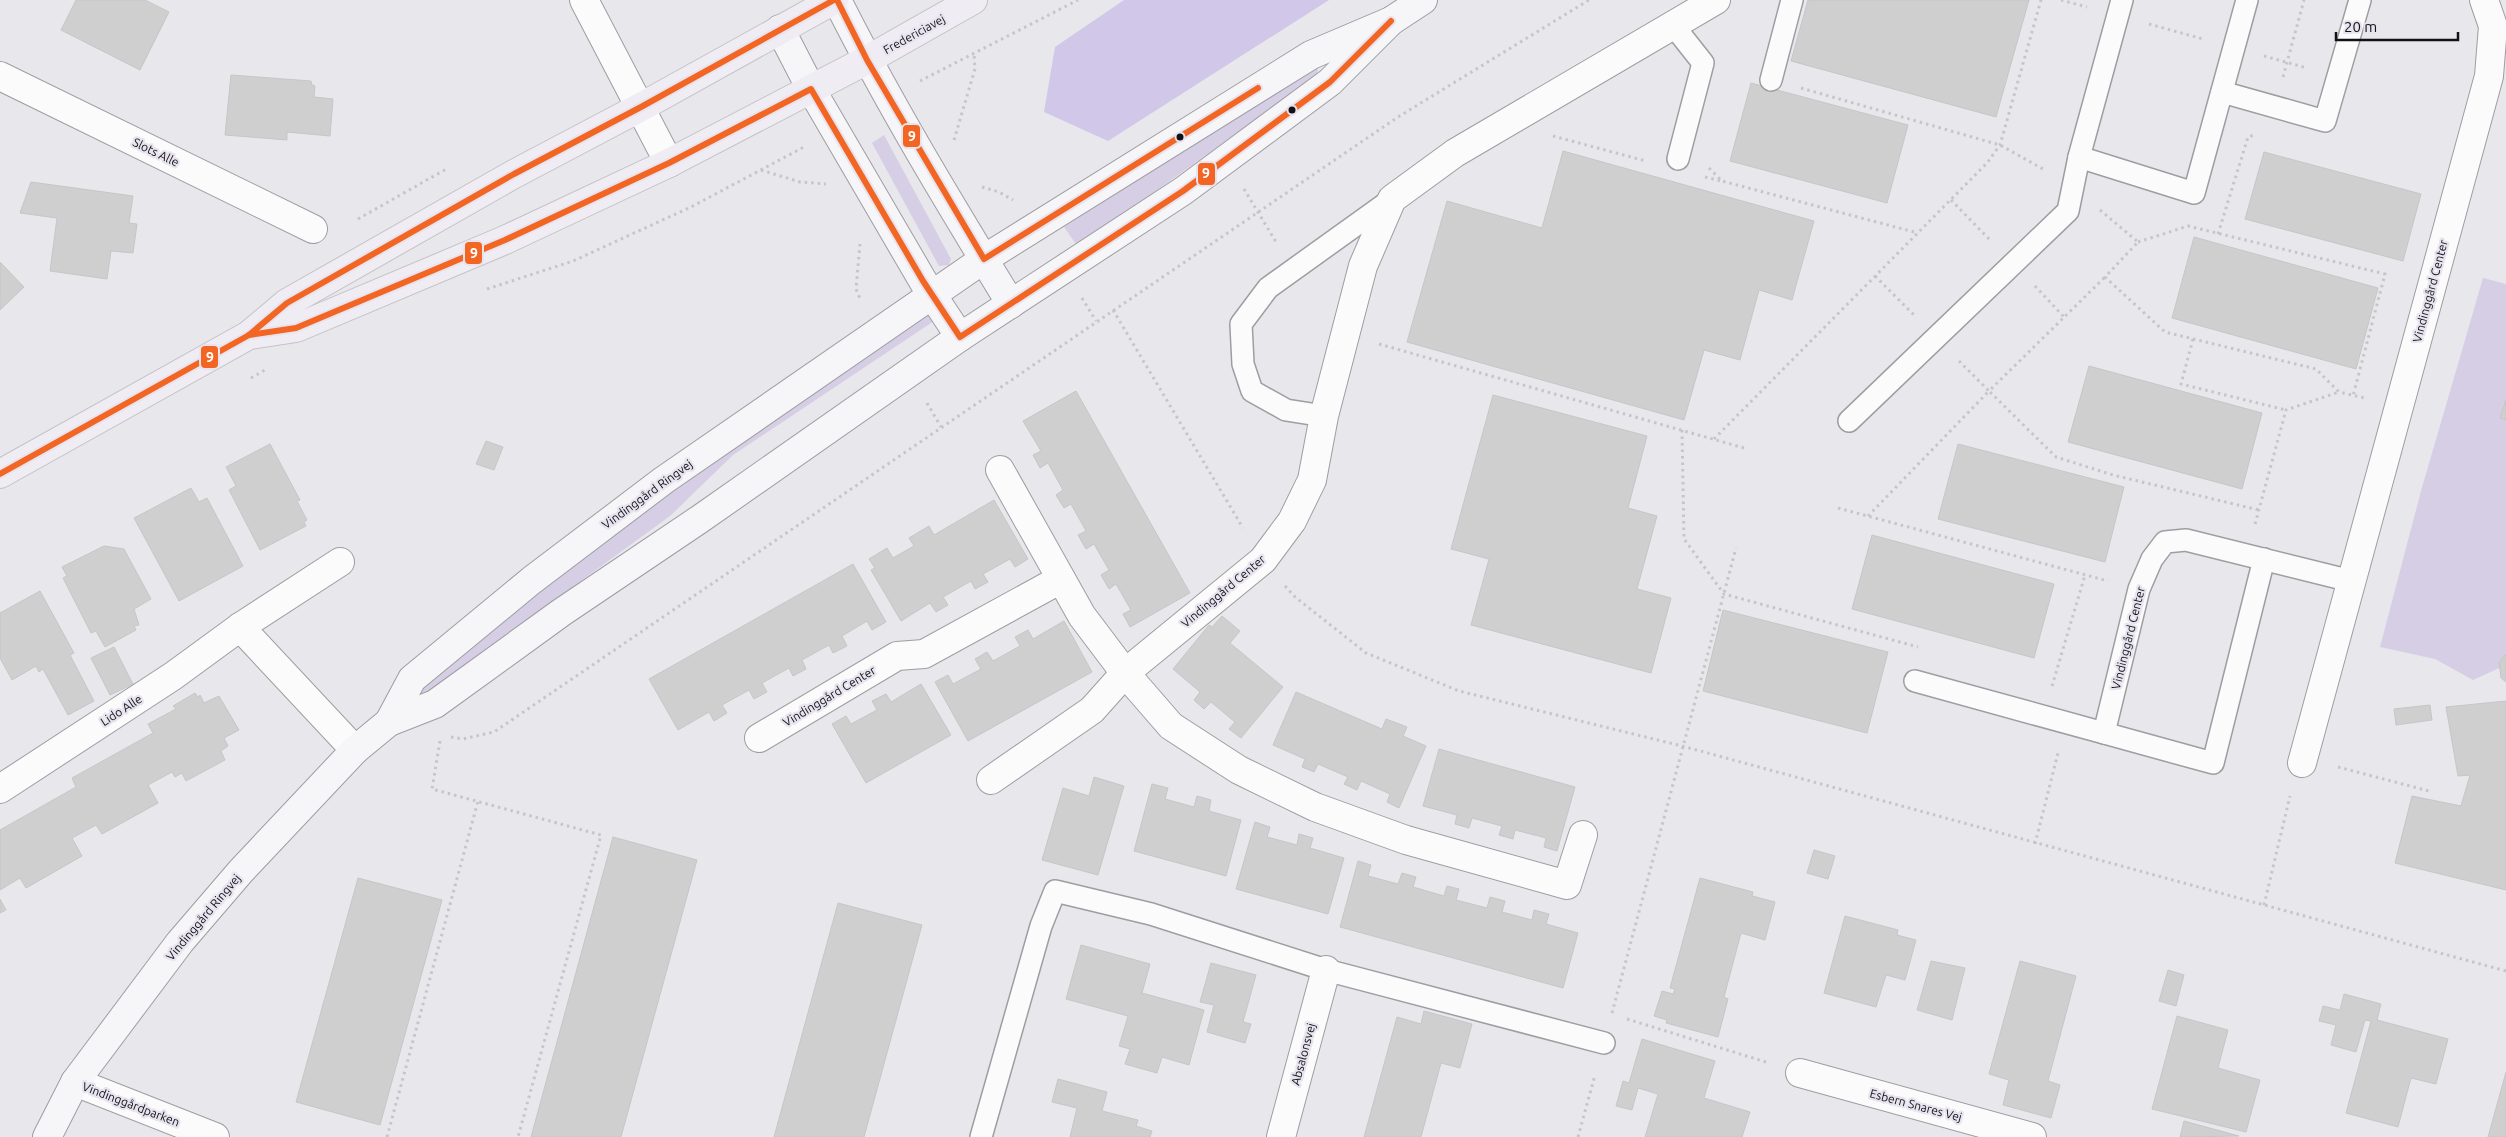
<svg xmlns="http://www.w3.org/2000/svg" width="2506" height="1137" font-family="Ubuntu,sans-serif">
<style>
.green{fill:#d5cee5}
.forest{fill:#d1c7e9}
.building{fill:#d0cfcf;stroke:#c6c6c6}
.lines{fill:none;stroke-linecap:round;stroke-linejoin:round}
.lane-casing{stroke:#9e9da1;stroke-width:24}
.street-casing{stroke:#9e9da1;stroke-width:30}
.secondary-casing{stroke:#9e9da1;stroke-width:30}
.primary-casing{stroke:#c3c2c4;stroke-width:30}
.path{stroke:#c6c5c8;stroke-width:3;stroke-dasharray:2.5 4;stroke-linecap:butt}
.lane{stroke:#fcfbfc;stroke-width:21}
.street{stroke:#fcfbfc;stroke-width:28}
.secondary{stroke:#f6f5f7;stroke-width:28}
.primary{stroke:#efedf3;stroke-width:28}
.bus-1-casing{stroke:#e7e4ef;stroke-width:10}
.bus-1{stroke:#f26522;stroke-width:6}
.bus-dot{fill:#121115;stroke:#e7e4ef;stroke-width:2}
.labels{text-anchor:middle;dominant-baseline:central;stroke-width:4.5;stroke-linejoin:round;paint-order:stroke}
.street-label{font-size:12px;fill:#121115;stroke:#e7e4ef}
.line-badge{stroke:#e7e4ef;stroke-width:2}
.badge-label{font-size:14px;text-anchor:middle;font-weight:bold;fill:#fff}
</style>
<rect width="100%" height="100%" fill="#e8e7ec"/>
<g class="green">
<path d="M1313 68 1318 69 1317 75 1078 247 1064 227Z"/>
<path d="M884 135 951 259 949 265 939 266 872 143Z"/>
<path d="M2483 278 2506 284V665L2473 680 2435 659 2380 647 2421 491Z"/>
<path d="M929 313 934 321 733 455 670 516 424 695 419 690 667 490Z"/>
</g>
<path class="forest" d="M1124 0H1329L1108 141 1044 112 1055 47Z"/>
<g class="building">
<path d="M76 0H145L169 12 140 70 61 30Z"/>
<path d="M1808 0H2029L1996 117 1791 61Z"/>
<path d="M231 75 311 81 312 85 315 86 314 97 333 99 330 136 287 132V140L225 135Z"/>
<path d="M1751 83 1908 125 1887 203 1730 161Z"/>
<path d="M1563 151 1814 221 1792 300 1759 290 1740 360 1704 350 1684 420 1407 342 1447 201 1542 228Z"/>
<path d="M2264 152 2421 194 2403 261 2245 219Z"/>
<path d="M31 182 133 196 129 223 137 224 133 253 111 251 107 279 50 271 57 218 20 213Z"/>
<path d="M2194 237 2378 288 2356 369 2172 318Z"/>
<path d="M0 262 24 287 0 310Z"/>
<path d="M2089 366 2262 413 2242 489 2068 442Z"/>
<path d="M1076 391 1190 593 1130 627 1123 614 1131 610 1116 584 1109 589 1101 575 1109 570 1094 544 1086 549 1078 535 1086 531 1071 504 1064 508 1056 495 1063 490 1048 463 1040 468 1033 455 1041 451 1023 421Z"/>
<path d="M1493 395 1647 436 1628 508 1657 516 1637 589 1671 598 1651 673 1471 625 1489 559 1451 549Z"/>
<path d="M2506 400V420L2500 418Z"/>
<path d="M486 441 503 447 494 470 476 464Z"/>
<path d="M270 444 300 500 297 501 307 520 304 522 306 526 260 550 229 490 236 486 226 467Z"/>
<path d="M1958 444 2124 487 2105 562 1938 519Z"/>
<path d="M191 488 199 502 207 498 243 566 179 601 134 518Z"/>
<path d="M994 500 1028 559 1015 567 1010 559 983 574 988 582 975 589 971 581 943 597 948 605 936 612 930 603 901 621 871 570 875 568 869 559 887 548 893 558 914 546 909 538 929 526 934 535Z"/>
<path d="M1872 535 2054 584 2034 658 1852 609Z"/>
<path d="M104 546 124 549 151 599 134 609 139 625 134 626 136 630 105 647 96 631 91 633 63 578 67 576 62 567Z"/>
<path d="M853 564 886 622 872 630 867 621 842 636 847 646 833 653 829 645 802 660 806 669 793 676 789 668 762 683 767 692 754 699 749 690 722 705 727 713 714 721 709 712 678 730 649 679Z"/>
<path d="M40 591 74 653 70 655 94 701 68 715 43 669 39 672 36 666 12 680 0 658V613Z"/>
<path d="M1723 610 1888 652 1867 733 1703 691Z"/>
<path d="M1222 616 1240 631 1230 643 1283 687 1241 738 1229 729 1235 722 1211 702 1204 709 1194 700 1200 692 1173 669 1209 625 1212 627Z"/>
<path d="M1064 621 1092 672 968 741 935 682 948 675 953 684 981 669 975 659 987 652 993 661 1020 646 1015 637 1028 630 1033 639Z"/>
<path d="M114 647 133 684 110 695 91 658Z"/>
<path d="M2506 654V682L2501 678 2499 662Z"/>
<path d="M921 684 951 735 866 783 832 724 846 716 851 724 877 710 872 701 886 694 891 702Z"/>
<path d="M1296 692 1382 729 1386 719 1407 727 1403 736 1426 746 1399 808 1387 802 1390 794 1361 781 1357 790 1344 784 1348 777 1318 764 1314 772 1302 767 1305 759 1273 745Z"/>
<path d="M195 693 198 697 200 695 204 703 219 696 239 730 224 738 228 746 221 751 225 760 186 781 182 773 175 777 172 772 148 785 158 803 102 834 96 825 72 838 82 856 26 888 20 878 0 890V830L76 787 72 778 153 733 148 724 176 709 173 706Z"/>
<path d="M2506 701V890L2395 863 2412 796 2461 806 2470 775 2458 776 2446 707Z"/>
<path d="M2430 705 2432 720 2396 725 2394 709Z"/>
<path d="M1439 749 1575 787 1557 851 1544 847 1546 838 1515 830 1513 839 1499 835 1502 826 1472 818 1469 828 1455 824 1457 815 1423 806Z"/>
<path d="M1094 777 1124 786 1098 875 1042 860 1063 788 1089 796Z"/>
<path d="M1152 784 1168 788 1165 799 1194 807 1197 796 1211 800 1209 811 1241 820 1226 876 1134 851Z"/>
<path d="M1255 822 1270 827 1267 837 1297 845 1299 834 1313 838 1310 848 1344 858 1328 914 1236 889Z"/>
<path d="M613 837 697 860 621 1137H531Z"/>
<path d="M1814 850 1835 856 1828 879 1807 873Z"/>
<path d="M1358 861 1371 865 1368 876 1398 884 1402 873 1416 877 1413 887 1444 896 1447 886 1459 889 1456 900 1487 908 1490 897 1505 901 1502 912 1532 920 1534 910 1549 914 1546 924 1578 933 1563 988 1340 927Z"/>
<path d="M358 878 442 900 380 1125 296 1102Z"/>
<path d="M1700 878 1753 892 1752 896 1775 902 1765 940 1741 933 1724 997 1728 999 1718 1037 1666 1023 1667 1020 1654 1016 1662 991 1673 994 1675 989 1670 988Z"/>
<path d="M0 899 6 910 0 913Z"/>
<path d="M838 903 922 925 864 1137H774Z"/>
<path d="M1845 916 1898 930 1897 935 1916 940 1905 980 1886 975 1876 1007 1824 993Z"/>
<path d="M1081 945 1150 964 1142 993 1204 1010 1189 1065 1162 1057 1157 1073 1125 1064 1130 1049 1119 1046 1128 1016 1066 999Z"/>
<path d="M1931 961 1965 968 1952 1020 1917 1010Z"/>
<path d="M2020 961 2076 976 2048 1081 2060 1085 2051 1118 2003 1105 2009 1080 1989 1074Z"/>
<path d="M1211 963 1256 975 1243 1022 1251 1024 1245 1043 1207 1032 1214 1005 1200 1002Z"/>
<path d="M2168 970 2184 975 2176 1006 2159 1001Z"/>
<path d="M2344 994 2381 1004 2377 1020 2448 1039 2436 1084 2411 1078 2398 1127 2346 1113 2371 1021 2365 1020 2356 1052 2331 1045 2336 1025 2319 1021 2323 1006 2340 1010Z"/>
<path d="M1424 1011 1472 1024 1460 1068 1441 1063 1421 1137H1364L1397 1017 1421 1024Z"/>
<path d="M2177 1016 2228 1030 2218 1068 2260 1080 2246 1132 2152 1109Z"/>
<path d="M1642 1039 1715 1061 1704 1098 1750 1112 1742 1137H1645L1658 1094 1638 1088 1632 1110 1616 1106 1623 1081 1629 1083Z"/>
<path d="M2506 1072V1137H2488Z"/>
<path d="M1058 1079 1107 1092 1102 1111 1138 1120 1136 1126 1152 1131 1150 1137H1070L1077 1108 1052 1102Z"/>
<path d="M2184 1121 2239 1136 2180 1137Z"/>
</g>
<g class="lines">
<defs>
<g id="lane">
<path d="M1673 25 1703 63 1678 159"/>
<path d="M1771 80 1792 0"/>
<path d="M2222 92 2325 121 2360 0"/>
<path d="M2079 157 2194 193 2247 0"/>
<path d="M1324 416 1286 410 1252 391 1243 364 1241 324 1268 288 1392 199"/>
<path d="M1849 421 2068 211 2079 157 2122 0"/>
<path d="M1915 681 2104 733 2139 589 2152 559 2165 542 2186 540 2351 581"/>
<path d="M2104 733 2213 763 2264 559"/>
<path d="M981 1137 1041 926 1055 891 1151 914 1326 970 1604 1043"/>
</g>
<g id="street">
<path d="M584 0 669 163"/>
<path d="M0 76 313 229"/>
<path d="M1000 470 1082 616 1125 673 1171 726 1239 770 1315 807 1406 840 1567 885 1583 835"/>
<path d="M240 627 355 750"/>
<path d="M759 738 897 656 924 654 1061 579"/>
<path d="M2302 763 2489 76 2493 26 2484 0"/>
<path d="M991 780 1092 710 1125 673 1263 560 1292 521 1312 480 1324 416 1363 266 1392 199 1455 153 1716 0"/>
<path d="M0 789 173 676 240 627 340 562"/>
<path d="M1800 1073 2032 1137"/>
<path d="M75 1082 215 1137"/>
<path d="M1281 1137 1326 970"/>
</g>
<g id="secondary">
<path d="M837 0C889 104 950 204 1011 304"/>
<path d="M780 29 811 89 923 281 960 337"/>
<path d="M389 722 412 679 532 580 664 480 984 259 1311 55 1391 21 1423 0"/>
<path d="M47 1137 75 1082 180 942 241 871 355 750 389 722 435 704 562 612 700 519 960 337 1183 191 1330 82 1391 21"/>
</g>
<g id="primary">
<path d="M249 335 296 328 505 240 669 163 867 60 973 0"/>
<path d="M0 474 249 335 287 303 514 174 641 107 834 0"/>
</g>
</defs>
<use href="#lane" class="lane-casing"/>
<use href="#street" class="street-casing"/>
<use href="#secondary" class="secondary-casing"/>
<use href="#primary" class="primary-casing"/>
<g class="path">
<path d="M2061 0 2087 7"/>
<path d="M2149 24 2203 39"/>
<path d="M2264 56 2307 68"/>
<path d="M2283 77 2304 0"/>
<path d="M920 81 1078 0"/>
<path d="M1801 88 2000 145 2043 169"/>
<path d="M1553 136 1646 161"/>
<path d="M954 140 975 69 974 53"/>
<path d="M1709 168 1722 181 1918 233"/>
<path d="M761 170 800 182 826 184"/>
<path d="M1705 177 1721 181"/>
<path d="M982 187 999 192 1013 200"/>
<path d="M1244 189 1276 242"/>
<path d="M1951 200 1990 240"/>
<path d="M2100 210 2138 242 2105 277 2165 332 2316 369 2339 392 2365 398"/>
<path d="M358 219 448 168"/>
<path d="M2218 234 2248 137 2254 135"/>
<path d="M2138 242 2188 226 2385 274 2353 396"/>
<path d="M860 244 856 289 861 301"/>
<path d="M1875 276 1914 315"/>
<path d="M2035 286 2064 317"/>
<path d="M487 289 573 261 691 207 804 147"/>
<path d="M1082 298 1096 321"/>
<path d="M1113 310 1243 528"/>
<path d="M2193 339 2181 384 2286 410"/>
<path d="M1379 344 1744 448"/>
<path d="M1959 361 1989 391 2105 277"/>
<path d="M251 378 265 370"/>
<path d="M927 403 941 427"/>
<path d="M1682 430 1684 539 1724 594 1918 647"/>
<path d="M1714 439 1987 163 2000 145 2041 0"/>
<path d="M1838 508 2108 581"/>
<path d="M1868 516 1989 391 2056 457 2113 475 2259 510"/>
<path d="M2255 524 2286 410 2339 392"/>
<path d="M1285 586 1295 597 1366 653 1459 691 1682 746 2506 971"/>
<path d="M2052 686 2085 575"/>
<path d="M451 737 463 739 494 732 1398 117 1589 0"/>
<path d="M440 741 432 789 601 835 518 1137"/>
<path d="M2338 767 2429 791"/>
<path d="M2035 844 2058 753"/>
<path d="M2264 905 2290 796"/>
<path d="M1612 1013 1736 548"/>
<path d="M1627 1019 1766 1062"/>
<path d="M387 1137 478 801"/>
<path d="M1578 1137 1595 1075"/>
</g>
<use href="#lane" class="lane"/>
<use href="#street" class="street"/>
<use href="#secondary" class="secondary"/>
<use href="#primary" class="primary"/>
<defs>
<g id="bus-1">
<path d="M837 0 867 60 984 259 1258 88"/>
<path d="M249 335 296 328 505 240 669 163 811 89 923 281 960 337 1183 191 1330 82 1391 21"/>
<path d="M0 474 249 335 287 303 514 174 641 107 834 0"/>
</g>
</defs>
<use href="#bus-1" class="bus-1-casing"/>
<use href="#bus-1" class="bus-1"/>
</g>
<g class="bus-dot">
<circle cx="1292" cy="110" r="4.5"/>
<circle cx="1180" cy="137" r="4.5"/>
</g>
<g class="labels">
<g class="street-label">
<text transform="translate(914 34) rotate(-29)">Fredericiavej</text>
<text transform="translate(156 152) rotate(26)">Slots Alle</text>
<text transform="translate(2430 291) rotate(-75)">Vindinggård Center</text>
<text transform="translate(647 494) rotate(-36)">Vindinggård Ringvej</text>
<text transform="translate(1223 591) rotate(-40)">Vindinggård Center</text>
<text transform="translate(2128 638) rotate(-76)">Vindinggård Center</text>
<text transform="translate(829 696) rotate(-31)">Vindinggård Center</text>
<text transform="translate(121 710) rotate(-33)">Lido Alle</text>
<text transform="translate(203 917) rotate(-50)">Vindinggård Ringvej</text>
<text transform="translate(1303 1054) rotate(-75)">Absalonsvej</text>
<text transform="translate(131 1104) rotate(21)">Vindinggårdparken</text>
<text transform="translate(1916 1105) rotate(15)">Esbern Snares Vej</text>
</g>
</g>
<g class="line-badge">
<rect x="902" y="124" width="19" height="24" rx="5" fill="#f26522"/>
<rect x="1197" y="162" width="19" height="24" rx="5" fill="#f26522"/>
<rect x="464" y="241" width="19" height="24" rx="5" fill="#f26522"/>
<rect x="200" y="345" width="19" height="24" rx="5" fill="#f26522"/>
</g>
<g class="badge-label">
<text x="912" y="141">9</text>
<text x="1206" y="178">9</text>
<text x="474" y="258">9</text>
<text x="210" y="362">9</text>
</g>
<path d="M2336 32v8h122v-8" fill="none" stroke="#121115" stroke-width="2.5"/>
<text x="2344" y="32" font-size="15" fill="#121115" stroke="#e7e4ef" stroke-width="4" paint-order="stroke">20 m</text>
</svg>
